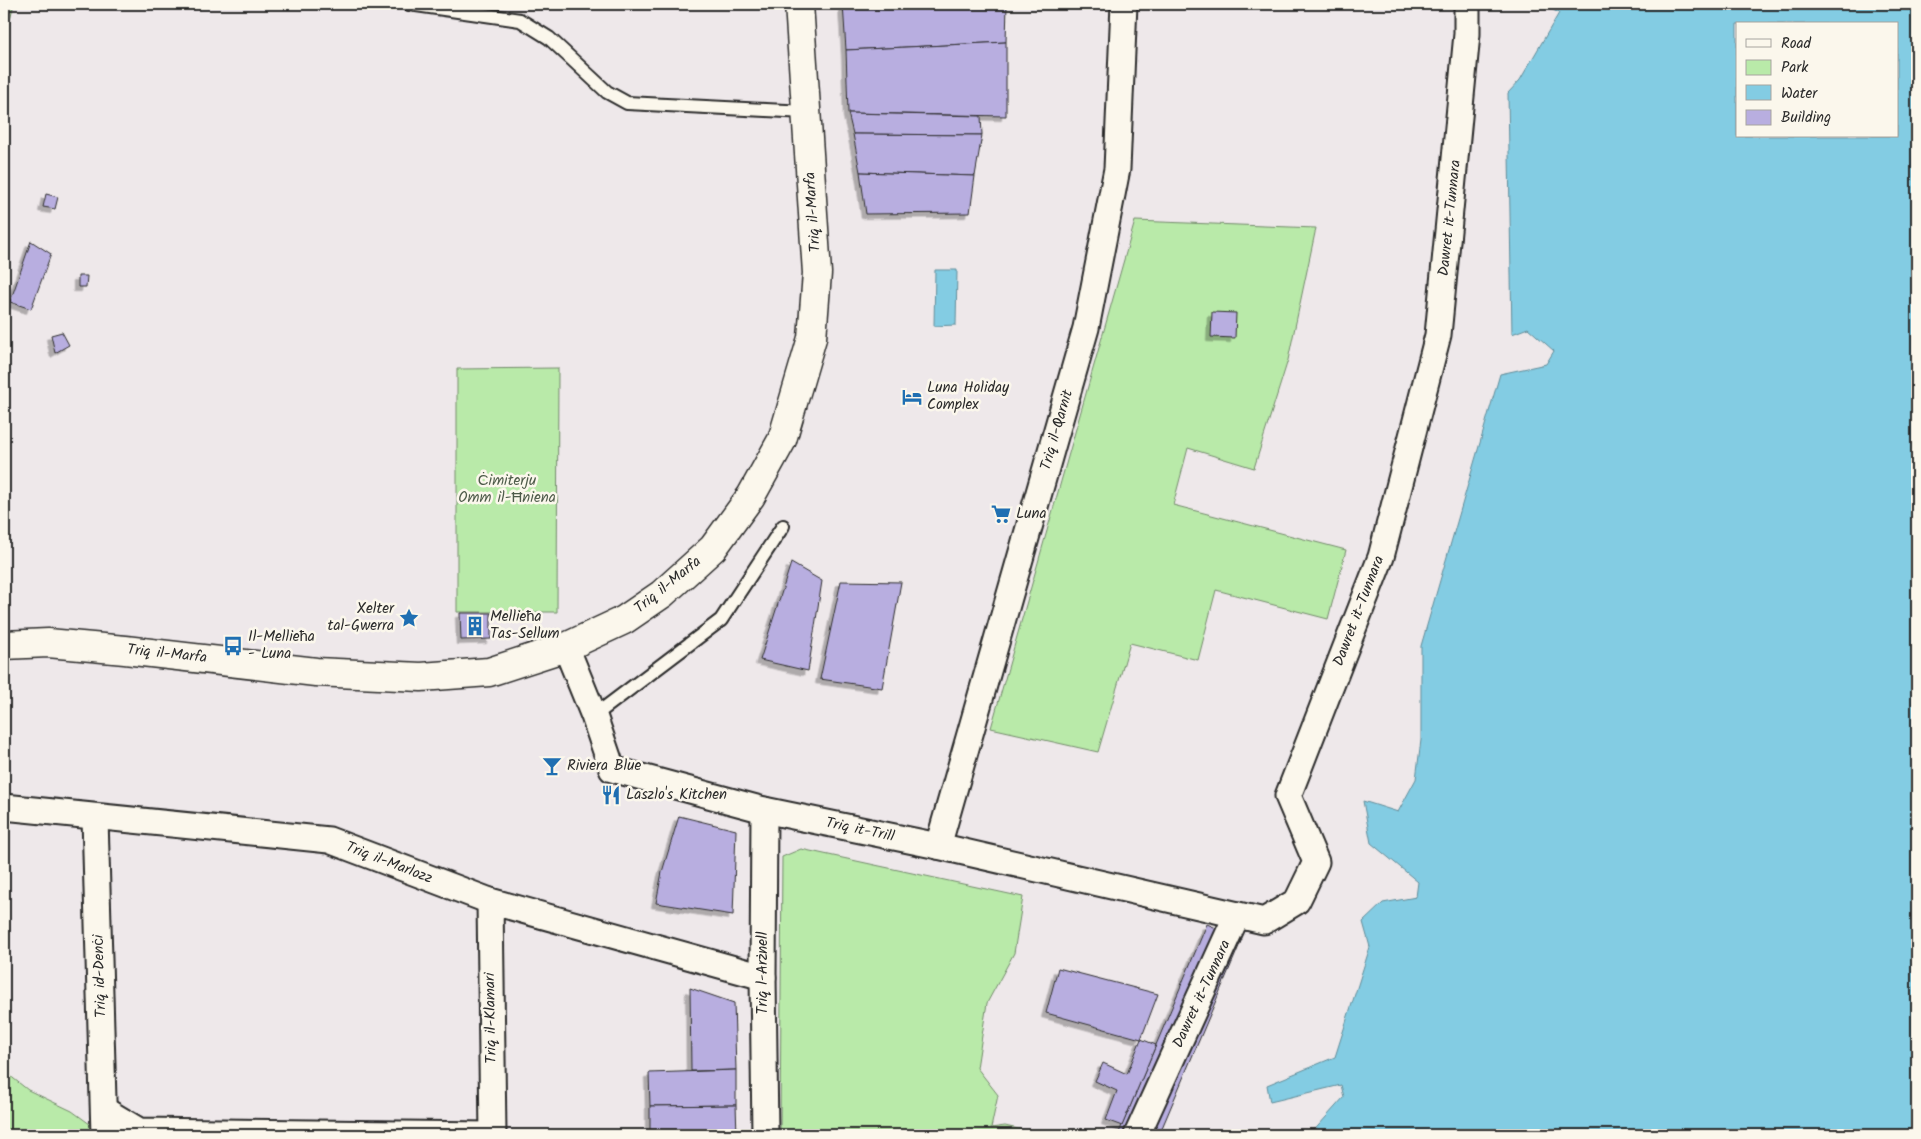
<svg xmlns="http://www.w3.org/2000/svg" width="1921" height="1139" font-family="Kalam,sans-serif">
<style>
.green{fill:#b9eaa9;stroke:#728a6a}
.water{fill:#83cce3;stroke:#608c99;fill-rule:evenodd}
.building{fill:#b8aee0;stroke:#2b2b2b;filter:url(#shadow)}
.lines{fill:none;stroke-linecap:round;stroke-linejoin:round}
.lane-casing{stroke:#2b2b2b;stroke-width:16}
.street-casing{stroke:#2b2b2b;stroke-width:29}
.secondary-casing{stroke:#2b2b2b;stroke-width:31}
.lane{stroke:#fbf7ec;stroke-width:12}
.street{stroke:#fbf7ec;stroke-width:25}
.secondary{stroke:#fbf7ec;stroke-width:28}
.labels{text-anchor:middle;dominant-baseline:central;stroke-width:5;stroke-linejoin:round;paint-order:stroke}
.street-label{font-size:15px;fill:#2b2b2b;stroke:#fbf7ec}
.poi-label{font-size:15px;fill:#2b2b2b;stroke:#fbf7ec;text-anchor:start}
.park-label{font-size:15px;fill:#4e5b4a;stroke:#fbf7ec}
</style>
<defs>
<filter id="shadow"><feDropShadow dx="-4.5" dy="4.5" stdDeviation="0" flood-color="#0004"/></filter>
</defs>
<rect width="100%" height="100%" fill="#eee8ea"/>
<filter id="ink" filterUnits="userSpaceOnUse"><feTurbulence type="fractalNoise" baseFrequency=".02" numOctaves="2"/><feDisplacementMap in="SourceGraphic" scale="10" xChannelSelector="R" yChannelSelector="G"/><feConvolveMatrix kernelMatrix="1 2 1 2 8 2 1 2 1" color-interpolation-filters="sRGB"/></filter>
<g filter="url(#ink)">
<g class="green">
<path d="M4 4H14L4 41Z"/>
<path d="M1135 221 1316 228 1288 360 1254 468 1188 448 1173 505 1346 550 1328 619 1216 590 1198 660 1130 643 1098 752 991 728Z"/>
<path d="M558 368 557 612H457V369Z"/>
<path d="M801 849 1023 897 1014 953 987 1003 977 1068 998 1095 991 1128 1005 1126 1045 1135H780L782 857Z"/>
<path d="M4 1071 28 1090 72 1111 105 1135H4Z"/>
</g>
<g class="water">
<path d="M1541 4H1917V1135H1310L1344 1097 1341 1085 1270 1102 1267 1085 1335 1057 1370 947 1363 922 1383 903 1416 897 1418 882 1371 843 1363 801 1398 812 1416 779 1421 740V646L1500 374 1546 364 1554 351 1528 328 1512 334 1508 93 1520 80 1559 13ZM1737 24H1897V136H1737Z"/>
<path d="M935 270H957L956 325 934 326Z"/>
</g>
<g class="building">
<path d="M843 4H1007L1006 42 846 50Z"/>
<path d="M1006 42V116L848 113 846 50Z"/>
<path d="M848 113 981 116 982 135 853 134Z"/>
<path d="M853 134 982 135 975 176 860 172Z"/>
<path d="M860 172 975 176 970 213 866 214Z"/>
<path d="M46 194 58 197 55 209 43 207Z"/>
<path d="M31 241 51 254 31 309 10 302Z"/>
<path d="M78 276H87L86 287H78Z"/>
<path d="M1212 312 1236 313 1235 338 1211 337Z"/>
<path d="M62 332 69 345 55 353 51 335Z"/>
<path d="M791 563 822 581 808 671 760 660Z"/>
<path d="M841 581 901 582 882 688 820 679Z"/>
<path d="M460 613H491V639L461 640Z"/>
<path d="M679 816 736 830 733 915 656 903 662 872Z"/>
<path d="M1207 924 1242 939 1159 1135H1118Z"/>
<path d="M1058 968 1158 994 1141 1039 1046 1013Z"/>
<path d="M690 988 734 1003 736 1070 691 1071Z"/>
<path d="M1141 1039 1156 1045 1122 1126 1106 1120 1117 1091 1095 1081 1103 1063 1127 1074Z"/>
<path d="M736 1070V1105L650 1106 649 1073Z"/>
<path d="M736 1105 737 1135H650V1106Z"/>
</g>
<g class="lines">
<defs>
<g id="lane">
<path d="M409 4 520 20 549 38 607 92 627 103 806 112"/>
<path d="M594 716 721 620 783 526"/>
</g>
<g id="street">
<path d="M566 647 594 716 612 769 764 810 938 846 1264 921 1297 901 1316 862 1288 796 1381 557 1438 335 1467 34V4"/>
<path d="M4 807 329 840 490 901 763 977"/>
<path d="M764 810 763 977 765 1135"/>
<path d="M95 818 104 1135"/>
<path d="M938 846 1086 328 1117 169 1124 4"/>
<path d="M490 901 493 1135"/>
<path d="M104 1110 139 1131 491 1135"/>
<path d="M1137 1135 1237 915"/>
</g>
<path id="secondary" d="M4 645 48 643 125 650 316 672 421 677 489 672 566 647 624 620 662 594 713 548 751 496 782 440 812 338 817 273 799 4"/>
</defs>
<use href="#lane" class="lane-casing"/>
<use href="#street" class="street-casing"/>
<use href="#secondary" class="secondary-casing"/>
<use href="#lane" class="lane"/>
<use href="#street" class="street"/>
<use href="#secondary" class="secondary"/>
</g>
</g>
<defs>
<symbol id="hotel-bare" viewBox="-9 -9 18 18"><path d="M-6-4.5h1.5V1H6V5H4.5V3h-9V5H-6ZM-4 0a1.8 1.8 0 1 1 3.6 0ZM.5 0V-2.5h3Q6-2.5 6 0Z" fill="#1f6fb2" stroke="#fbf7ec" stroke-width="2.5" paint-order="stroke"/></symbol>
<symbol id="supermarket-bare" viewBox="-9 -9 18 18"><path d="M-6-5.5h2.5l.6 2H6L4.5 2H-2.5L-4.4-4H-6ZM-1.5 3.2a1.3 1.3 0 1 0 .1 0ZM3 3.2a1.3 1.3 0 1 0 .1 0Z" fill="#1f6fb2" stroke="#fbf7ec" stroke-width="2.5" paint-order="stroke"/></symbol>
<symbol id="sight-bare" viewBox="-9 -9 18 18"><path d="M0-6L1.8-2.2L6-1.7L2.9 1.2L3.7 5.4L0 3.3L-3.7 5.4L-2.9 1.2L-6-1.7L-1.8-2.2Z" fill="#1f6fb2" stroke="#fbf7ec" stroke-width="2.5" paint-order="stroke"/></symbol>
<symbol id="building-bare" viewBox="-9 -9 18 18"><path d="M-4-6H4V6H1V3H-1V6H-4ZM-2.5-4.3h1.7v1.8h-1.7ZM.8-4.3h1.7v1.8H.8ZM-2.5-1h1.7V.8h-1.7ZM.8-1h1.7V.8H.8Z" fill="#1f6fb2" stroke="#fbf7ec" stroke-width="2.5" paint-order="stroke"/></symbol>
<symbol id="bus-bare" viewBox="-9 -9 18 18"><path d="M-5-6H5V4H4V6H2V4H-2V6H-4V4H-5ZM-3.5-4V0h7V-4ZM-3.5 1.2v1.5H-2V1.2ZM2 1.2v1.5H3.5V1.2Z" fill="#1f6fb2" stroke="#fbf7ec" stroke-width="2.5" paint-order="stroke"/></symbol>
<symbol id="bar-bare" viewBox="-9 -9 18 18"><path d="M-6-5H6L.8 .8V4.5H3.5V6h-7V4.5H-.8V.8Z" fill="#1f6fb2" stroke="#fbf7ec" stroke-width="2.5" paint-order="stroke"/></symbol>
<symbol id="restaurant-bare" viewBox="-9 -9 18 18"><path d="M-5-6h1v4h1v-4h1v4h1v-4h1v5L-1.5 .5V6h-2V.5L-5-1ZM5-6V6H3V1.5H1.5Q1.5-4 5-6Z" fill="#1f6fb2" stroke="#fbf7ec" stroke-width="2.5" paint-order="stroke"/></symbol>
</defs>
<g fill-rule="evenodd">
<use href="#hotel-bare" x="898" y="383" width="28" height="28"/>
<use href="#supermarket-bare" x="987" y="500" width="28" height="28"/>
<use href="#sight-bare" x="395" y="604" width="28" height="28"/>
<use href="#building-bare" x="461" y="612" width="28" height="28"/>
<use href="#bus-bare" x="219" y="632" width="28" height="28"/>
<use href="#bar-bare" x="538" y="752" width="28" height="28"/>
<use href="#restaurant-bare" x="597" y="781" width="28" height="28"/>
</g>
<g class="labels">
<g class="street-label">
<text transform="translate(813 212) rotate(-94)">Triq il-Marfa</text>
<text transform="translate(1450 218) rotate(-84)">Dawret it-Tunnara</text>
<text transform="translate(1057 430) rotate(-74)">Triq il-Qarnit</text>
<text transform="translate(668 585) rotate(-39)">Triq il-Marfa</text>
<text transform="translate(1359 611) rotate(-69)">Dawret it-Tunnara</text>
<text transform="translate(167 654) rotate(6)">Triq il-Marfa</text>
<text transform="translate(860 830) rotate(12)">Triq it-Trill</text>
<text transform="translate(389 863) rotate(21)">Triq il-Marlozz</text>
<text transform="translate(763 973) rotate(-90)">Triq l-Arżnell</text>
<text transform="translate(100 976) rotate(-92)">Triq id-Denċi</text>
<text transform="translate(1202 994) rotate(-65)">Dawret it-Tunnara</text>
<text transform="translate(491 1018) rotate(-91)">Triq il-Klamari</text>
</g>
<g class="poi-label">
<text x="927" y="388">Luna Holiday<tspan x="927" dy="17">Complex</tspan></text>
<text x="1016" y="514">Luna</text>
<text x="394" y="609" text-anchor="end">Xelter<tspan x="394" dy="17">tal-Gwerra</tspan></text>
<text x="490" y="617">Mellieħa<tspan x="490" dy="17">Tas-Sellum</tspan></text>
<text x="248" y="637">Il-Mellieħa<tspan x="248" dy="17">- Luna</tspan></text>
<text x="567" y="766">Riviera Blue</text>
<text x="626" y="795">Laszlo's Kitchen</text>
</g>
<g class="park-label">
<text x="507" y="481">Ċimiterju<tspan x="507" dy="17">Omm il-Ħniena</tspan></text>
</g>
</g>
<rect width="1921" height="1139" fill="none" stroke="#fbf7ec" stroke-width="20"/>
<rect x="10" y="10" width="1901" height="1119" fill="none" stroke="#2b2b2b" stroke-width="2" filter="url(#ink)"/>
<rect x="1736" y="22" width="162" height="115" fill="#fbf7ec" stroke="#a8a59f"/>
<rect x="1746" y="39" width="25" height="8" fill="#fbf7ec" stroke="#a8a59f"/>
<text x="1781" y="48" font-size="15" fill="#2b2b2b">Road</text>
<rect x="1746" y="60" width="25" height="15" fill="#b9eaa9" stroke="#a8a59f"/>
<text x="1781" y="72" font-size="15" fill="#2b2b2b">Park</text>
<rect x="1746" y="85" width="25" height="15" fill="#83cce3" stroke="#a8a59f"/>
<text x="1781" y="98" font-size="15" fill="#2b2b2b">Water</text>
<rect x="1746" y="110" width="25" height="15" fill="#b8aee0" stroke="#a8a59f"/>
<text x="1781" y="122" font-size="15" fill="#2b2b2b">Building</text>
</svg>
